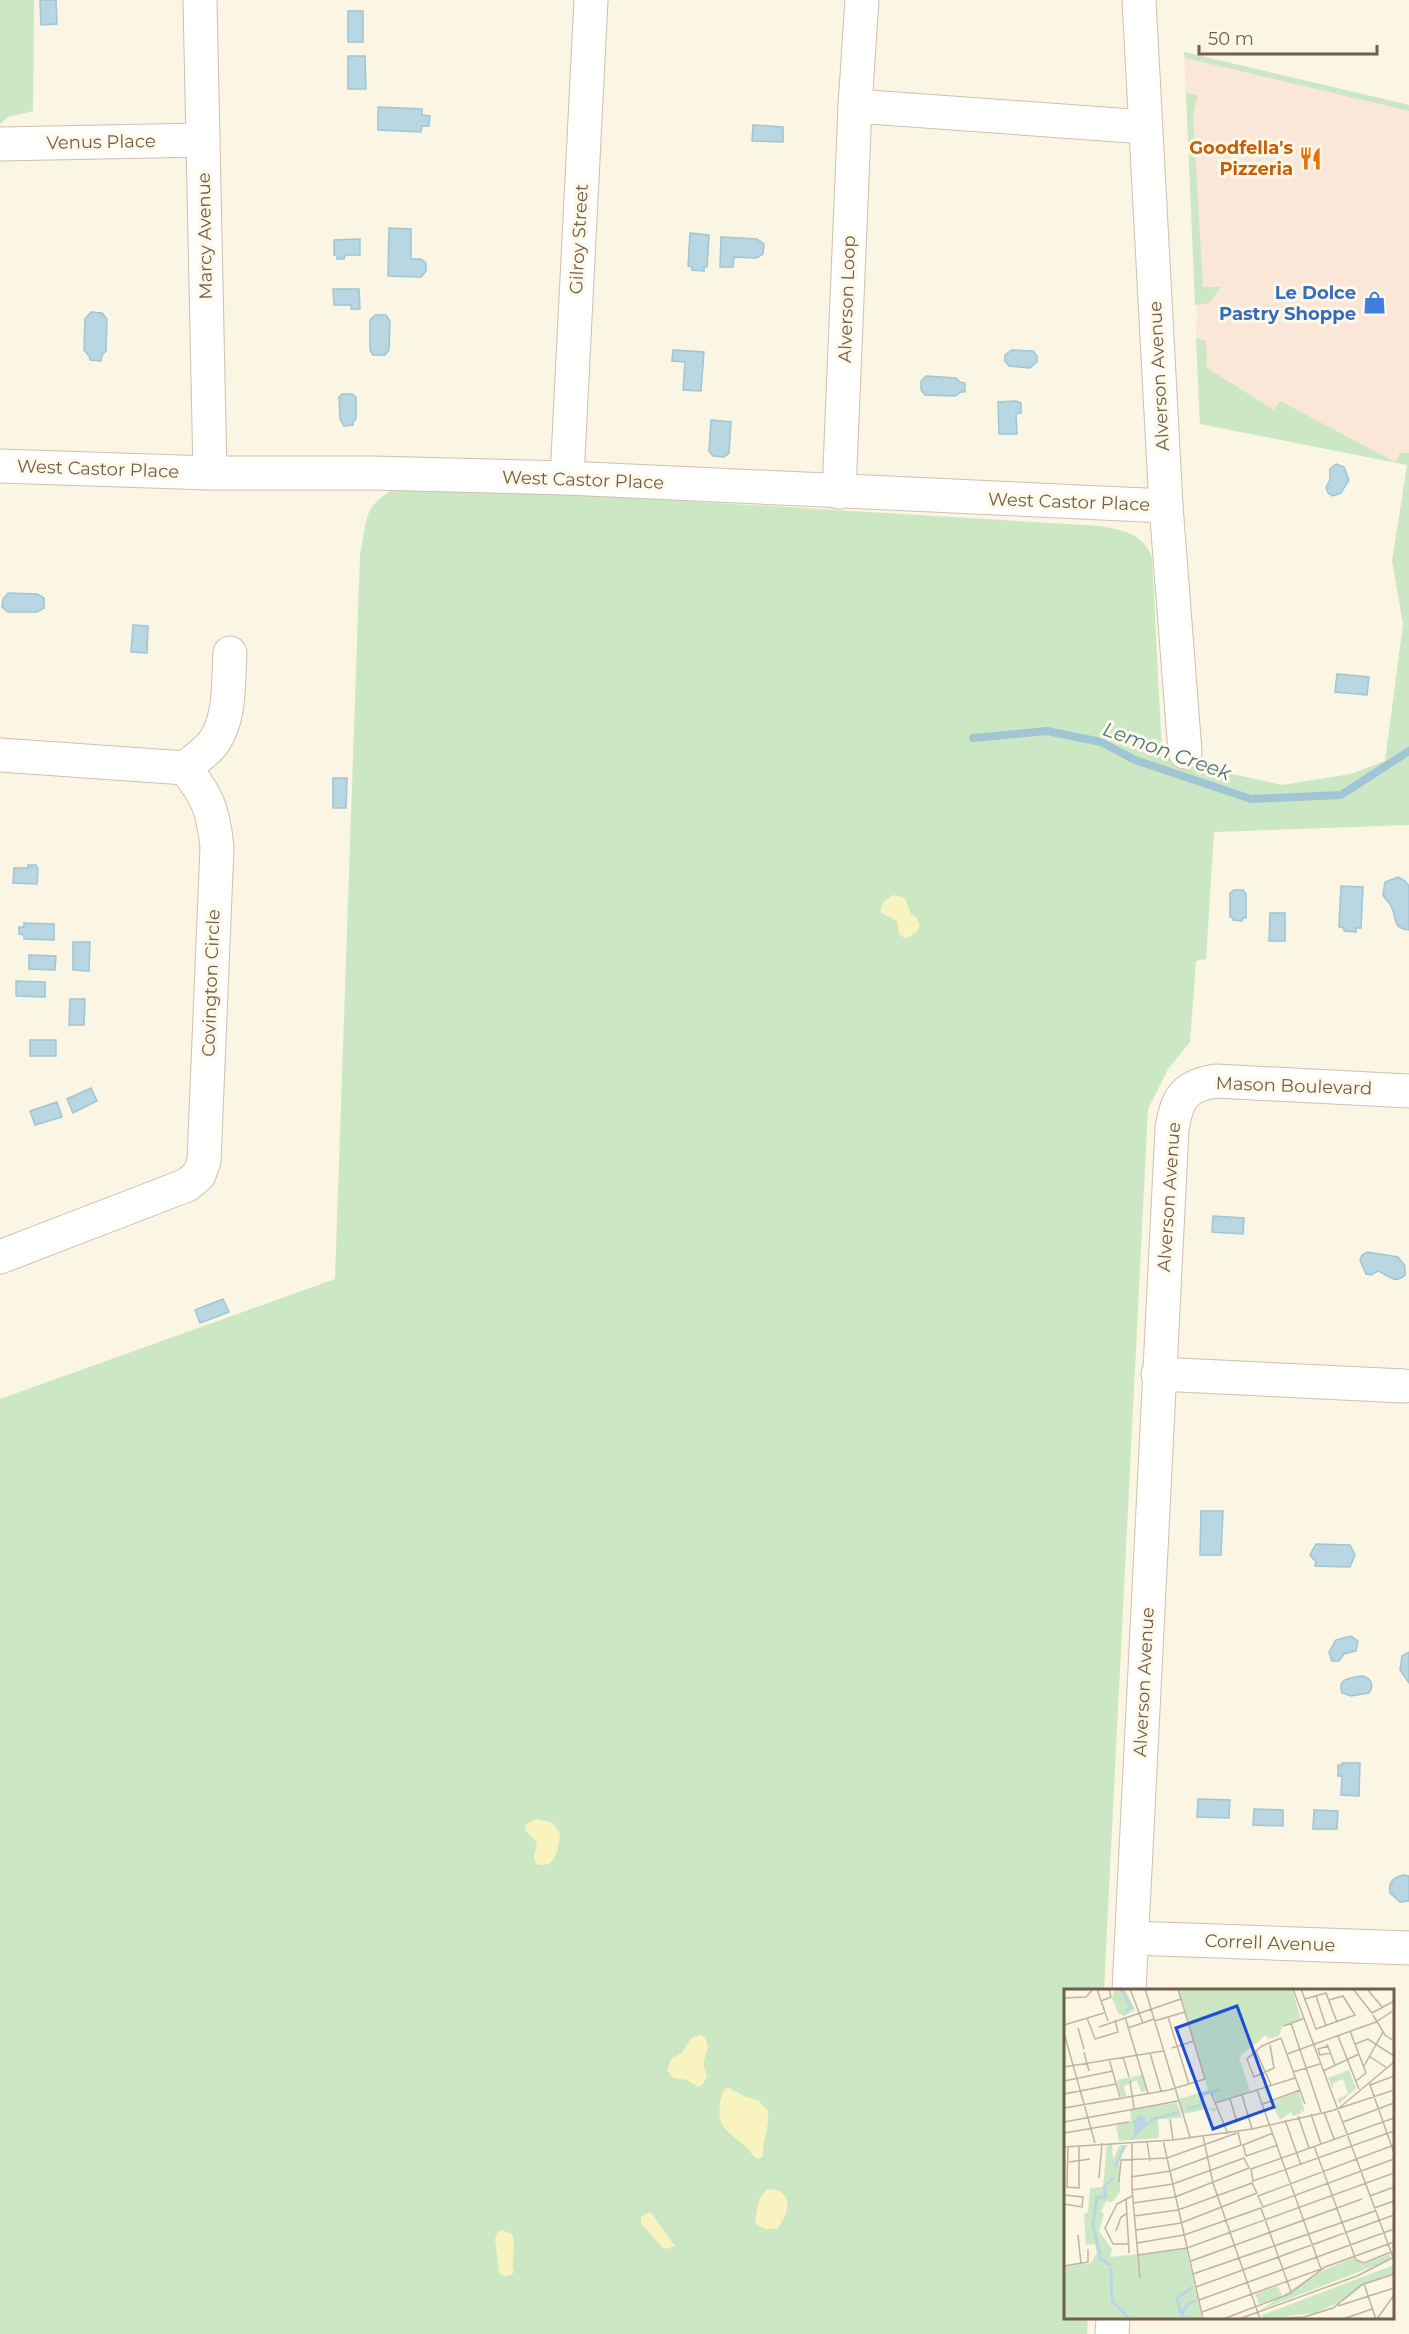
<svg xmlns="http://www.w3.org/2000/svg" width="1409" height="2334" font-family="Montserrat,sans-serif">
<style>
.commercial{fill:#fbe7d7}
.green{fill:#cce7c3}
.sand{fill:#f9f4bf}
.water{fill:#b9d7e3;stroke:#a0c5d4;stroke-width:1.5}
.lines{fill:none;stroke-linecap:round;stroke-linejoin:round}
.stream{stroke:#a0c5d4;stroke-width:8}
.minor-casing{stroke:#cec0ad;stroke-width:35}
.minor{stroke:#fff;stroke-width:33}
.labels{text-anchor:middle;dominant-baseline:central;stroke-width:6;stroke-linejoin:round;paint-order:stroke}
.street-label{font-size:18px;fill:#715e4b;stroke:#fef9e9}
.food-label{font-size:18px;font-weight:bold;fill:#c56008;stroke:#fef9e9;text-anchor:end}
.shop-label{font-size:18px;font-weight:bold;fill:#366cbe;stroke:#fef9e9;text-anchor:end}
.water-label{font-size:20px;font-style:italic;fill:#49778a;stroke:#fef9e9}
.inset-river{fill:none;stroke:#b9d7e3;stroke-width:3}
.inset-road{fill:none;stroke:#c0b4a1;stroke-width:1.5}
.view{fill:#1d4ed8;fill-opacity:0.15;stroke:#1d4ed8;stroke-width:3}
.inset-edge{fill:none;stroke:#715e4b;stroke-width:3}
</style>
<rect width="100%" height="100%" fill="#fbf5e3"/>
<path class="commercial" d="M1184 52 1409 105V465L1200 424 1196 338 1197 306Z"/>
<g class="green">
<path d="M0 0H34L33 111 8 117 0 124Z"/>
<path d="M1184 52 1409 105V111L1185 58Z"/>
<path d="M1186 93 1198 96 1193 114 1203 287H1221L1209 303 1195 305Z"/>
<path d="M1196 338 1206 341 1207 368 1274 410 1280 401 1395 462 1400 453H1409V825L1214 832 1206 959 1196 961 1190 1042 1168 1069 1148 1109 1104 1990H1066V2318H1088L1087 2334H0V1399L335 1279 360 555C368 513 363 503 405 484L1100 526C1123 530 1142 533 1152 557L1162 753 1183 763 1282 785 1351 774 1385 761 1403 624 1392 561 1407 465 1200 424Z"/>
</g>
<g class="sand">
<path d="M893 895 905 898 911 914 917 918 920 925 918 931 906 939 899 934 897 921 880 912 884 901Z"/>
<path d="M537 1819 553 1823 560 1833C559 1848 556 1870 536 1864L534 1857 537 1843 526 1831 525 1825Z"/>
<path d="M700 2035 705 2037 708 2046 703 2064 707 2077 702 2085 698 2087 687 2080 673 2078 667 2070 671 2059 682 2053 691 2038Z"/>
<path d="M727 2087 746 2097 758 2100 768 2111C770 2127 762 2141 763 2156L759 2159C752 2157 751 2151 745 2146 730 2132 716 2129 720 2104 721 2097 721 2093 727 2087Z"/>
<path d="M767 2189C796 2190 789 2213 777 2229H765L755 2223 759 2199Z"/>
<path d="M650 2212 652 2214 675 2246 666 2249 662 2247 641 2223V2217Z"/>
<path d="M502 2230 512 2234C517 2248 510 2258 514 2272L511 2275 504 2276 499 2273 495 2239 498 2232Z"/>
</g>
<g class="water">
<path d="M40 0H56L57 24 41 25Z"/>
<rect x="348" y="11" width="15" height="31"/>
<path d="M348 56H365L366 89H348Z"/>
<path d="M378 107 422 109V115L430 116 429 126H422L421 132 378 130Z"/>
<path d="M753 125 783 127V142L752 141Z"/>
<path d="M389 228 411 229V259H421L426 263V271L421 277 388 276Z"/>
<path d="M690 233 709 235 707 267H704V271L692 270V267L688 266Z"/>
<path d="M721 237 757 239 764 244 763 254 756 258 734 257 733 267H720Z"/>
<path d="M360 239V255H345L344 259H337V256L334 255V240Z"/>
<path d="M333 289H359L360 309H351V305H334Z"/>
<path d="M91 312 102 313 107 319 106 351 102 355 101 361 90 360 89 356 84 350 85 319Z"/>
<path d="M375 315H386L390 321 389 350 385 355H373L370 350V320Z"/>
<path d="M673 350 704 352 701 391 683 390 685 362 672 361Z"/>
<path d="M1012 350 1033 351 1037 356V362L1030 368 1009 366 1005 361V355Z"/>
<path d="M926 376 956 378 960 382 965 383V392H961L955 396 925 395 921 390V381Z"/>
<path d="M342 394H352L356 397V419L353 422V425L344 426 340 419 339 397Z"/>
<path d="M1016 401 1021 403V413L1016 414 1017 434H999L998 402Z"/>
<path d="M711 420 731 422 729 453 724 457 713 456 709 451Z"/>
<path d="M1336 464 1344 467 1349 480 1341 493 1333 496 1328 493 1326 487 1330 480V469Z"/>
<path d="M8 593 37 594 44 598V608L37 612H8L2 607 3 599Z"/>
<path d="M133 625 148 626 147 653 131 652Z"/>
<path d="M1337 674 1369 677 1367 695 1335 692Z"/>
<path d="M333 778H347L346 808H333Z"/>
<path d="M28 865H36L38 869 37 884 13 883 14 868H28Z"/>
<path d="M1398 877 1405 881 1409 886V930C1392 928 1397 919 1392 908 1390 903 1386 900 1383 895L1385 882Z"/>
<path d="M1341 886 1363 887 1361 928H1356V932L1344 931V928L1339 927Z"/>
<path d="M1234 890H1243L1246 894V918H1243L1242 921 1233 920V918L1230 917V893Z"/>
<path d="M1270 913H1285V941H1269Z"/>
<path d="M24 923 54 924V940L24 939V935L19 934V927H24Z"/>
<path d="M73 942H90L89 971 73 970Z"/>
<path d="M29 955 56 956 55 970 29 969Z"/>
<path d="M16 981 45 982V997L16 996Z"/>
<path d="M70 999H85L84 1025H69Z"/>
<rect x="30" y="1040" width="26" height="16"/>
<path d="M91 1088 97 1101 73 1113 67 1099Z"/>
<path d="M57 1102 62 1117 35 1125 30 1111Z"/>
<path d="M1213 1216 1244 1218 1243 1234 1212 1232Z"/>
<path d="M1367 1252 1398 1257 1405 1266V1275C1395 1285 1388 1275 1378 1271L1371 1275 1366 1274 1360 1260 1362 1255Z"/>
<path d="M223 1299 229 1312 200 1323 195 1310Z"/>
<path d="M1201 1511H1223L1221 1555H1200Z"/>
<path d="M1316 1544 1350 1545 1355 1555 1350 1567 1315 1566 1316 1562 1310 1555Z"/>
<path d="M1351 1636 1358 1641 1356 1651 1344 1654 1339 1661H1332L1329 1652 1336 1640Z"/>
<path d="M1409 1652V1683L1400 1670 1402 1656Z"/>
<path d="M1360 1676C1370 1676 1375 1684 1369 1693L1351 1696 1342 1693C1337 1678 1349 1679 1360 1676Z"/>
<path d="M1342 1763H1360L1359 1796 1341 1795 1342 1776H1338V1765H1342Z"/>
<path d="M1198 1799 1230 1800 1229 1818 1197 1817Z"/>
<path d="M1254 1809 1283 1810V1826L1253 1825Z"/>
<path d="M1314 1810 1338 1811 1337 1829H1313Z"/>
<path d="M1405 1875 1409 1876V1901L1400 1902 1390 1893C1388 1882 1394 1876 1405 1875Z"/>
</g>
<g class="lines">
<path class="stream" d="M973 738 1047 731 1101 742 1135 760 1251 799 1341 795 1409 751"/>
<defs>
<g id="minor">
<path d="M200 0 210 473"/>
<path d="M1139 0 1166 506 1185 752"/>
<path d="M855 106 1145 127"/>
<path d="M0 144 203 140"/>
<path d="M0 466 210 473H373L567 478 1166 506"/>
<path d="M567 478 591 0"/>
<path d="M839 492 855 106 862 0"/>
<path d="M0 755 185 768C208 797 213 810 217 847L204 1161 199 1175 187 1185 0 1257"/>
<path d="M185 768C194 760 207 752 214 742 231 717 228 682 230 653"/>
<path d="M1158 1374 1404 1386"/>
<path d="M1132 1938 1409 1948"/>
<path d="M1129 1990 1172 1129C1177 1098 1184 1086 1216 1081L1409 1091"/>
<path d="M1112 2334 1113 2318"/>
</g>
</defs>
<use href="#minor" class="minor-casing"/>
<use href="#minor" class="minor"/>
</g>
<defs>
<symbol id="restaurant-bare" viewBox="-9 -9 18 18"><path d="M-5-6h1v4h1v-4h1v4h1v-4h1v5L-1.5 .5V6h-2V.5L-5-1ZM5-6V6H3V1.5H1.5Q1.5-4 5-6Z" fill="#e8710a" stroke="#fef9e9" stroke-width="2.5" paint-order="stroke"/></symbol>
<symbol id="shop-bare" viewBox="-9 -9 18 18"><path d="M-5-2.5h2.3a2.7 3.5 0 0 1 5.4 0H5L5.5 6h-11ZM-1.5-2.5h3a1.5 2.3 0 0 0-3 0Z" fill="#3f7fe0" stroke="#fef9e9" stroke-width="2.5" paint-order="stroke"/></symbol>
</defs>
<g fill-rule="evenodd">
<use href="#restaurant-bare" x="1294" y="142" width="33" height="33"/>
<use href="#shop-bare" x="1358" y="286" width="33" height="33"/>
</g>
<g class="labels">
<g class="street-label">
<text transform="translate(101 142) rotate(-1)">Venus Place</text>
<text transform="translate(205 236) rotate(-91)">Marcy Avenue</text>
<text transform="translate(579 239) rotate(-87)">Gilroy Street</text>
<text transform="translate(847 299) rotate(-88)">Alverson Loop</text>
<text transform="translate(1159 376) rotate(-93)">Alverson Avenue</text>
<text transform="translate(98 469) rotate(2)">West Castor Place</text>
<text transform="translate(583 480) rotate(2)">West Castor Place</text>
<text transform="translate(1069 502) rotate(2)">West Castor Place</text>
<text transform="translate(211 983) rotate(-88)">Covington Circle</text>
<text transform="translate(1294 1086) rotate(2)">Mason Boulevard</text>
<text transform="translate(1169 1197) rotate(-86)">Alverson Avenue</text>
<text transform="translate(1144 1682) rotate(-87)">Alverson Avenue</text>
<text transform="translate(1270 1943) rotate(2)">Correll Avenue</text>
</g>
<g class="food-label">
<text x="1293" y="148">Goodfella's<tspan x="1293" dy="21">Pizzeria</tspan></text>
</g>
<g class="shop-label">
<text x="1356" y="293">Le Dolce<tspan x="1356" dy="21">Pastry Shoppe</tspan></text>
</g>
<g class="water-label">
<text transform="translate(1167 751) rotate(20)">Lemon Creek</text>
</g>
</g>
<g transform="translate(1064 1989)">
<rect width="330" height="330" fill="#fbf5e3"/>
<path d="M51 0H61L71 21 60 27 54 24 48 9ZM115 0H228L237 30 219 36 215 47 204 50 202 46 175 68 186 102 153 113 147 104 138 107 142 120 151 119 152 122 142 120 120 125 115 110 144 101ZM285 81 292 99 275 115 274 110 284 105 279 90 269 94V100L264 89ZM78 86 83 102 77 103 73 91 60 97 62 107 57 108 53 91ZM235 102 241 124 235 120 238 124 229 127 227 123 216 131 207 114ZM113 114 118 129 94 130 95 149 55 152 52 137 67 132 66 120ZM43 155H48L49 170 56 156H64L55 170 56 203 48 213 42 212 37 222 40 225 35 242 48 260 46 268 122 260 138 330H0V278L27 274 33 264 31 255 22 256 20 225 24 223 26 199 39 198ZM326 265 327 269 310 277 196 321 255 283 289 269 300 275ZM330 276V284L304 293 281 311 251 324 199 330 198 326ZM214 297 218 307 195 315 191 305Z" fill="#cce7c3"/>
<path d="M76 126 81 128 82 137 68 151 71 135 68 133Z" fill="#b9d7e3"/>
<path class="inset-river" d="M57 0 67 18 62 22M123 119 136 117 139 105 156 101M82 136 90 130 116 123M52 177 60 157M47 277 37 270 29 236 33 208H42L40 198 49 189M47 279 48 312 66 330M117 325 118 319 119 323 124 315 132 311M121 330 116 323 113 309 129 298"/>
<path class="inset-road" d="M33 0 44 32M66 0 79 34M81 0 126 148M229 0 329 268M237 0 252 40 291 26 279 7 265 11M289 0 308 24 330 12M303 0 319 19M252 7 262 37M0 9 22 8 29 0M241 10 262 4 273 33M37 12 47 8 45 0M309 26 321 46 330 52M61 28 84 104M104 28 125 95M23 29 31 50M90 32 121 23M227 34 257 123M0 36 40 24M219 37 239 30M35 38 117 10M14 39 20 60M64 39 90 30M286 42 302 84 292 92M0 44 31 154M274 47 295 100M217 49 241 115M31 50 54 43 51 31M263 55 271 76M291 55 304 50 330 67M206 56 210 79 190 88 183 70 198 57 217 49M264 57 254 60 256 66 267 64M108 59 130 52M192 62 207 96M20 63 25 82M86 64 97 102M223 65 312 33 330 21M305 67 323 79M59 68 65 88M45 70 56 108M300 77 319 43M0 78 99 62M259 82 295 65M229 83 256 75M0 92 49 82M66 92 70 119M305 93 330 164M306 96 330 87M147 104 164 145M0 105 52 95M178 106 188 140M166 110 173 133M151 114 231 89M199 115 236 101M0 119 105 101 141 90 114 0M275 119 330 73M260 123 270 150M247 125 257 155M234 127 245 159M330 129 187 180 189 192 330 142M106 130 109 151M221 131 237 176M0 133 114 112M279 133 330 114M0 144 65 133M209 144 179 156 182 167 214 156M139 147 149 194 196 330M99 151 139 330M83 152 86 172M68 154V200L76 289M330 156 194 207 199 218 330 170M4 157 3 198 15 199V156M250 157 292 271 300 274 327 263M0 158 109 151 188 140 267 122 330 101M5 173 26 170M67 188 106 182 177 156 174 143M35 189 38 154M55 193 57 171 103 169 173 144M68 201 109 195 180 169 185 179 111 208 69 214M0 206 19 208 18 218 0 215M306 207 330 198M62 209 65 264M310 219 330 212M70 227 114 221 188 194 193 204 117 234 72 241M52 242 57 228 62 225M14 246 17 275M73 254 120 246 197 219 227 303M65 255H49L41 239 53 215 68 207M74 266 123 259 330 184M127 272 298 210M0 277 24 273V260M129 285 311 222M300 295 312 330M132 298 330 226M135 311 330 240M274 317 330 299M138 323 257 280 193 101M159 330 225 305 261 278 330 253M175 330 293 287 330 268M201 330 240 328 269 319 297 296 330 285M279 330 308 320M313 330 330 306"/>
<path class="view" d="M173 17 210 118 149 140 112 39Z"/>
<rect width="330" height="330" class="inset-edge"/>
</g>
<path d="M1199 45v9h178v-9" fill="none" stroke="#715e4b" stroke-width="3"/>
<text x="1208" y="45" font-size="18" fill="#715e4b" stroke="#fef9e9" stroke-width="4.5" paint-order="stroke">50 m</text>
</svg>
